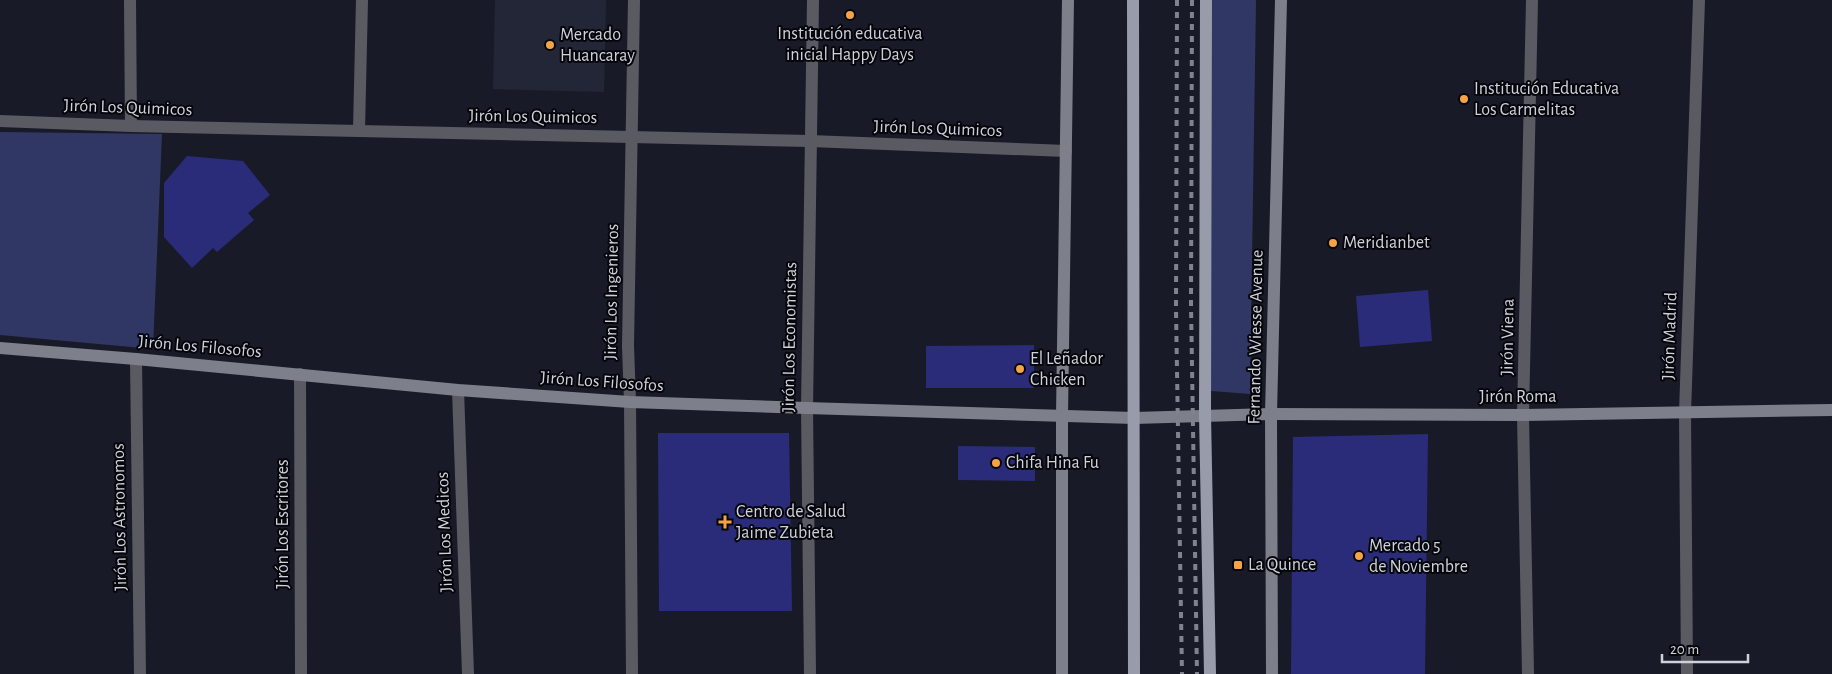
<svg xmlns="http://www.w3.org/2000/svg" width="1832" height="674" font-family="'Alegreya Sans',sans-serif">
<style>
.built{fill:#232637}
.green{fill:#303764}
.building{fill:#2a2c79}
.lines{fill:none;stroke-linecap:round;stroke-linejoin:round}
.street{stroke:#5a5b62;stroke-width:12}
.secondary{stroke:#7d7f8a;stroke-width:12}
.primary{stroke:#989ba9;stroke-width:12}
.rail{stroke:#80828d;stroke-width:4;stroke-dasharray:6 6;stroke-linecap:butt}
.poi-dot{fill:#f5a346;stroke:#05060b;stroke-width:2}
.labels{text-anchor:middle;dominant-baseline:central;stroke-width:4;stroke-linejoin:round;paint-order:stroke}
.poi-label{font-size:18px;fill:#cfd1da;stroke:#05060b;text-anchor:start}
.street-label{font-size:18px;fill:#cfd1da;stroke:#05060b}
</style>
<rect width="100%" height="100%" fill="#181b27"/>
<path class="built" d="M495 0H606L604 92 493 89Z"/>
<g class="green">
<path d="M1209 0H1256L1250 394 1211 391Z"/>
<path d="M0 132 162 134 153 349 0 335Z"/>
</g>
<g class="building">
<path d="M187 156 243 161 270 195 248 213 254 220 217 252 213 248 192 268 164 237V183Z"/>
<path d="M1428 290 1432 341 1360 347 1356 296Z"/>
<path d="M1034 345V388H926V346Z"/>
<path d="M658 433H789L792 611H659Z"/>
<path d="M1428 434 1425 674H1291L1293 437Z"/>
<path d="M958 446 1035 447V481L958 480Z"/>
</g>
<g class="lines">
<g class="street">
<path d="M130 0 131 126"/>
<path d="M0 121 131 126 810 141 1066 151"/>
<path d="M359 130 362 0"/>
<path d="M136 359 140 674"/>
<path d="M300 374 301 674"/>
<path d="M458 390 468 674"/>
<path d="M632 674 630 402 628 346 634 0"/>
<path d="M810 674 807 408 813 0"/>
<path d="M1528 674 1523 415 1532 0"/>
<path d="M1687 674 1685 413 1699 0"/>
</g>
<g class="secondary">
<path d="M0 348 136 359 458 390 630 402 807 408 1134 418 1271 414 1523 415 1832 410"/>
<path d="M1062 674V416L1068 0"/>
<path d="M1272 674 1271 414 1281 0"/>
</g>
<g class="primary">
<path d="M1133 0 1134 674"/>
<path d="M1206 0 1205 415 1210 674"/>
</g>
<g class="rail">
<path d="M1177 0 1176 310 1182 674"/>
<path d="M1192 0 1191 304 1197 674"/>
</g>
</g>
<g class="poi-dot">
<circle cx="850" cy="15" r="5"/>
<circle cx="550" cy="45" r="5"/>
<circle cx="1464" cy="99" r="5"/>
<circle cx="1333" cy="243" r="5"/>
<circle cx="1020" cy="369" r="5"/>
<circle cx="996" cy="463" r="5"/>
<path d="M722.5 514.5h5v5h5v5h-5v5h-5v-5h-5v-5h5z"/>
<circle cx="1359" cy="556" r="5"/>
<rect x="1233" y="560" width="10" height="10" rx="2.5"/>
</g>
<g class="labels">
<g class="poi-label">
<text x="850" y="34" text-anchor="middle">Institución educativa<tspan x="850" dy="21">inicial Happy Days</tspan></text>
<text x="560" y="35">Mercado<tspan x="560" dy="21">Huancaray</tspan></text>
<text x="1474" y="89">Institución Educativa<tspan x="1474" dy="21">Los Carmelitas</tspan></text>
<text x="1343" y="243">Meridianbet</text>
<text x="1030" y="359">El Leñador<tspan x="1030" dy="21">Chicken</tspan></text>
<text x="1006" y="463">Chifa Hina Fu</text>
<text x="736" y="512">Centro de Salud<tspan x="736" dy="21">Jaime Zubieta</tspan></text>
<text x="1369" y="546">Mercado 5<tspan x="1369" dy="21">de Noviembre</tspan></text>
<text x="1248" y="565">La Quince</text>
</g>
<g class="street-label">
<text transform="translate(128 108) rotate(2)">Jirón Los Quimicos</text>
<text transform="translate(533 117) rotate(1)">Jirón Los Quimicos</text>
<text transform="translate(938 129) rotate(2)">Jirón Los Quimicos</text>
<text transform="translate(612 292) rotate(-89)">Jirón Los Ingenieros</text>
<text transform="translate(1670 336) rotate(-88)">Jirón Madrid</text>
<text transform="translate(790 337) rotate(-89)">Jirón Los Economistas</text>
<text transform="translate(1256 337) rotate(-89)">Fernando Wiesse Avenue</text>
<text transform="translate(1508 337) rotate(-89)">Jirón Viena</text>
<text transform="translate(200 347) rotate(5)">Jirón Los Filosofos</text>
<text transform="translate(602 382) rotate(4)">Jirón Los Filosofos</text>
<text x="1518" y="397">Jirón Roma</text>
<text transform="translate(120 517) rotate(-91)">Jirón Los Astronomos</text>
<text transform="translate(283 524) rotate(-90)">Jirón Los Escritores</text>
<text transform="translate(445 532) rotate(-92)">Jirón Los Medicos</text>
</g>
</g>
<path d="M1662 654v8h86v-8" fill="none" stroke="#cfd1da" stroke-width="2.5"/>
<text x="1670" y="654" font-size="15" fill="#cfd1da" stroke="#05060b" stroke-width="4" paint-order="stroke">20 m</text>
</svg>
